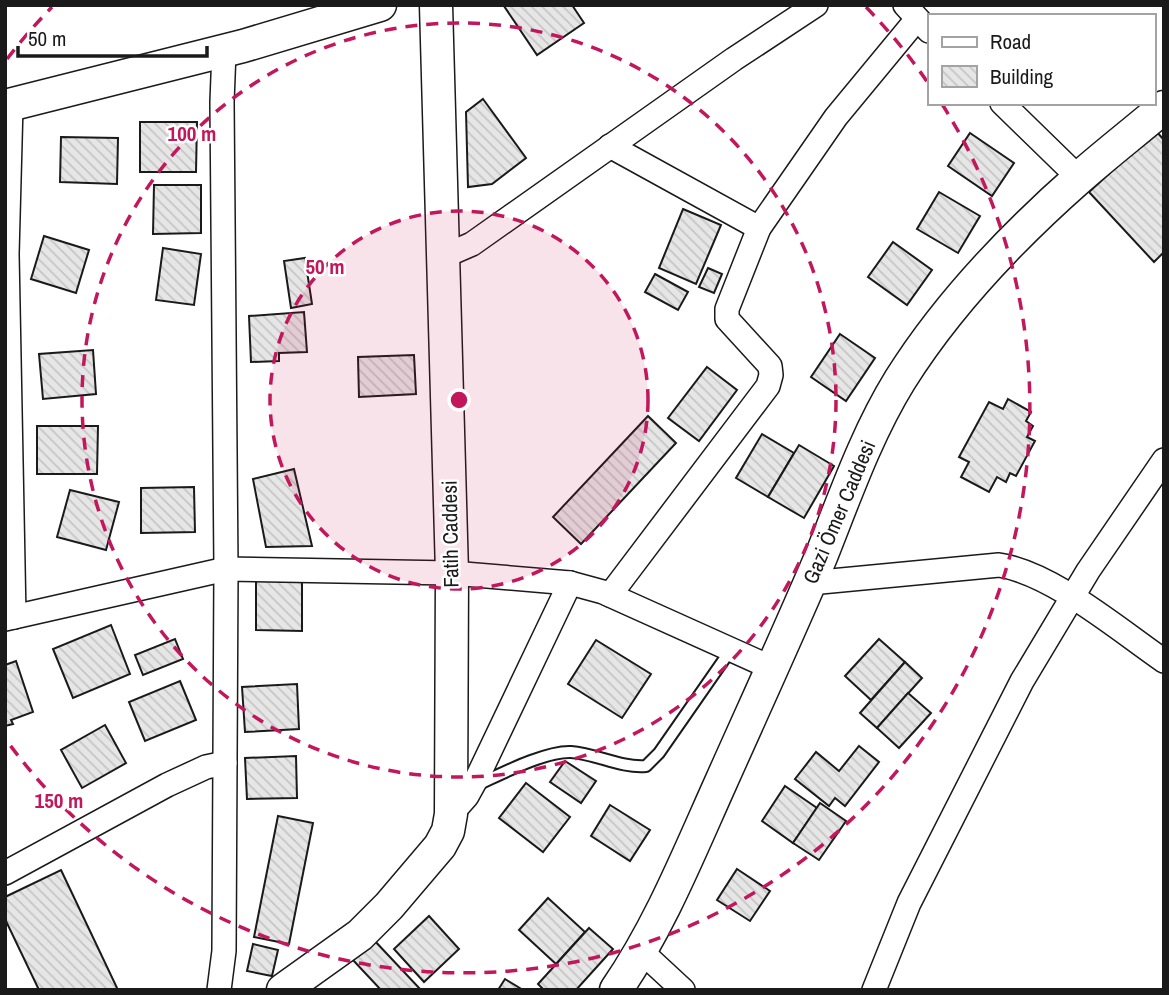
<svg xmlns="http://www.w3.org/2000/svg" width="1169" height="995" font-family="'Archivo Narrow',sans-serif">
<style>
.building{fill:url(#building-back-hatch);stroke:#1a1a1a;stroke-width:2}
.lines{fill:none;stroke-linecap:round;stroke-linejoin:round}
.lane-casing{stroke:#1a1a1a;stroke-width:14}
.street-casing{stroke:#1a1a1a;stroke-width:26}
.secondary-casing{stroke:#1a1a1a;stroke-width:35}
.lane{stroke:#fff;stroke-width:10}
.street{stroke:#fff;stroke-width:23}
.secondary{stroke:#fff;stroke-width:32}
.ring{fill:none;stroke:#c2185b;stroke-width:3.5;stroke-dasharray:12 9}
.labels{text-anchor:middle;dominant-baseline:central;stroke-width:5;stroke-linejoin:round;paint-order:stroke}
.street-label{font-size:21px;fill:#1a1a1a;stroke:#fff}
.centre{fill:#c2185b;stroke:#fff;stroke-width:3.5}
.ring-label{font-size:21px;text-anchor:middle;font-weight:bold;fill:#c2185b;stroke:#fff;stroke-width:5;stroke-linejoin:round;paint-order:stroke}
</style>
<defs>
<pattern id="building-back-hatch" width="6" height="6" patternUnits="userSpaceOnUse" patternTransform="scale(1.75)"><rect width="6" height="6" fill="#e6e6e6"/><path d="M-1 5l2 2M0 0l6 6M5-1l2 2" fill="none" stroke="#c5c5c5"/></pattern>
</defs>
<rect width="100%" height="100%" fill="#fff"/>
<g class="building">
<path d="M505 5H572L584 23 537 55 504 6Z"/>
<path d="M483 99 526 158 492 184 468 187 466 112Z"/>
<path d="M140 122H197L196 172H140Z"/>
<path d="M1156 131 1164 140V252L1154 262 1089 192Z"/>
<path d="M970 133 1014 163 992 196 948 166Z"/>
<path d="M61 137 118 138 117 184 60 182Z"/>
<path d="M154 185H201V233L153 234Z"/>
<path d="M939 192 980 216 958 253 917 229Z"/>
<path d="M683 209 721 225 696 284 659 268Z"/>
<path d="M44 236 89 250 76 293 31 279Z"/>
<path d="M893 242 932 270 907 305 868 277Z"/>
<path d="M163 248 201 254 194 305 156 300Z"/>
<path d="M305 258 312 304 291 308 284 261Z"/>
<path d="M708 268 722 274 714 293 699 287Z"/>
<path d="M655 274 688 292 678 310 645 292Z"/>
<path d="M304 312 307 352 279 353V361L251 362 249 316Z"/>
<path d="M840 334 875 358 846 401 811 377Z"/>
<path d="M93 350 96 394 43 399 39 354Z"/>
<path d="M414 355 416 394 359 397 358 357Z"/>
<path d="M707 367 737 390 699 441 668 418Z"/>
<path d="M1008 399 1031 412 1026 421 1033 426 1027 437 1035 441 1016 476 1010 473 1006 482 997 477 989 492 961 477 969 462 959 457 989 402 1003 409Z"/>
<path d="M648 416 676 443 581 544 553 517Z"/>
<path d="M37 426H98L97 474H37Z"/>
<path d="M762 434 794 453 768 497 736 478Z"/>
<path d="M799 445 834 466 804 518 768 497Z"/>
<path d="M294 469 312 546 266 547 253 479Z"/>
<path d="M194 487 195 532 141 533V488Z"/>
<path d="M70 490 119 502 106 550 57 537Z"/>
<path d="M256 580H302V631L256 630Z"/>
<path d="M111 625 130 674 73 698 53 649Z"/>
<path d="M175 639 183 659 143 675 135 655Z"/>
<path d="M879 639 905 662 871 700 845 676Z"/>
<path d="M596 640 651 674 622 718 568 684Z"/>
<path d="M16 661 33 712 11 720 13 724 5 726V665Z"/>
<path d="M905 662 922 678 877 728 860 713Z"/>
<path d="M180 681 196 720 145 741 129 702Z"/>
<path d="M297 684 299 729 245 732 242 687Z"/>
<path d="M908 693 931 713 899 748 877 728Z"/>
<path d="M105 725 126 763 82 788 61 750Z"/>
<path d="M859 746 879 762 845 806 835 798 829 806 795 779 816 752 839 771Z"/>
<path d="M296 756 297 798 247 799 245 758Z"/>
<path d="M565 761 596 781 581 803 550 782Z"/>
<path d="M526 783 570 817 543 852 499 818Z"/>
<path d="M785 786 817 808 793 843 762 821Z"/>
<path d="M820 803 846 821 819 860 793 843Z"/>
<path d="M610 805 650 830 630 861 591 836Z"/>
<path d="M278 816 313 823 289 944 254 937Z"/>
<path d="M737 869 770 891 750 921 717 900Z"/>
<path d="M61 870 118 990H39L5 919V897Z"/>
<path d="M548 898 585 932 556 964 519 930Z"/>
<path d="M429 916 459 949 424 982 394 949Z"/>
<path d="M589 928 613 949 576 990H544L538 984Z"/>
<path d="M373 939 421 990H381L352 959Z"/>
<path d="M253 944 278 950 272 976 247 971Z"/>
<path d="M505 979 523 990H498Z"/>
</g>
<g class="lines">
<defs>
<path id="lane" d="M477 785C501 774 545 751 571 752 597 754 620 768 646 766L659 753 732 648"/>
<g id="street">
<path d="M905 5 929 31"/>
<path d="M1002 103 1079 178"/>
<path d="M11 105 7 254 14 617"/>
<path d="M610 146 759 228"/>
<path d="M442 257 472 244 734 59 816 5"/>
<path d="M810 583 999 565C1052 573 1119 630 1164 661"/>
<path d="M610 595 768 386 771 375 770 366 727 319V309L759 228 836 117 917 19"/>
<path d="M5 619 226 569 452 573 570 583 603 592 772 668"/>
<path d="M451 814 467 796 478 776 570 583"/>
<path d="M5 873 167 785 206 767 225 763"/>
<path d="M642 952 683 990"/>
<path d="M219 990 224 951 226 569 222 102 224 51"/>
<path d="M874 990 909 903 1022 681 1088 571 1164 460"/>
</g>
<g id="secondary">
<path d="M5 106 243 46 380 5"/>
<path d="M283 990 360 935 389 906 440 846 448 831 451 814 452 573 436 5"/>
<path d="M616 990C660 926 689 853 721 782 754 708 788 634 820 559 844 499 866 435 900 380 947 305 1012 237 1079 178 1106 154 1136 131 1164 107"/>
</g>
</defs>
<use href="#lane" class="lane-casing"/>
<use href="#street" class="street-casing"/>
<use href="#secondary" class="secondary-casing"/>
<use href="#lane" class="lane"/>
<use href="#street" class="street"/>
<use href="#secondary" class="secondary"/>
</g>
<circle cx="459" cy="400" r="189" fill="#c2185b" fill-opacity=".12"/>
<g class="ring">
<circle cx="459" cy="400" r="189"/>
<circle cx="459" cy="400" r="377"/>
<path d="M7 59A566 566 0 0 1 52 7M866 7A566 566 0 0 1 928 83M942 104A566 566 0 0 1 7 741"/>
</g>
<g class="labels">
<g class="street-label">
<text transform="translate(839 512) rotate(-67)">Gazi Ömer Caddesi</text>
<text transform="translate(450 534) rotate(-91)">Fatih Caddesi</text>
</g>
</g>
<circle cx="459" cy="400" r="10" class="centre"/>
<g class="ring-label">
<text x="192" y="141">100 m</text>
<text x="325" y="274">50 m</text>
<text x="59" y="808">150 m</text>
</g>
<rect width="1169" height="995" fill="none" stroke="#1a1a1a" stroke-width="14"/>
<rect x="928" y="14" width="228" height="91" fill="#ffffff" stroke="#a3a3a3" stroke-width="2"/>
<rect x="942" y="37" width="35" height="10" fill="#ffffff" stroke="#a3a3a3" stroke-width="2"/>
<text x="990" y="49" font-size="21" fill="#1a1a1a">Road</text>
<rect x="942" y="66" width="35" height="21" fill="url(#building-back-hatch)" stroke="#a3a3a3" stroke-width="2"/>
<text x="990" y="84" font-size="21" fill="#1a1a1a">Building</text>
<path d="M18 46v10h189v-10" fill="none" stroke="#1a1a1a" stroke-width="3.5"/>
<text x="28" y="46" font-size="21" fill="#1a1a1a" stroke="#ffffff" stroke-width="5" paint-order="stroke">50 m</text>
</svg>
